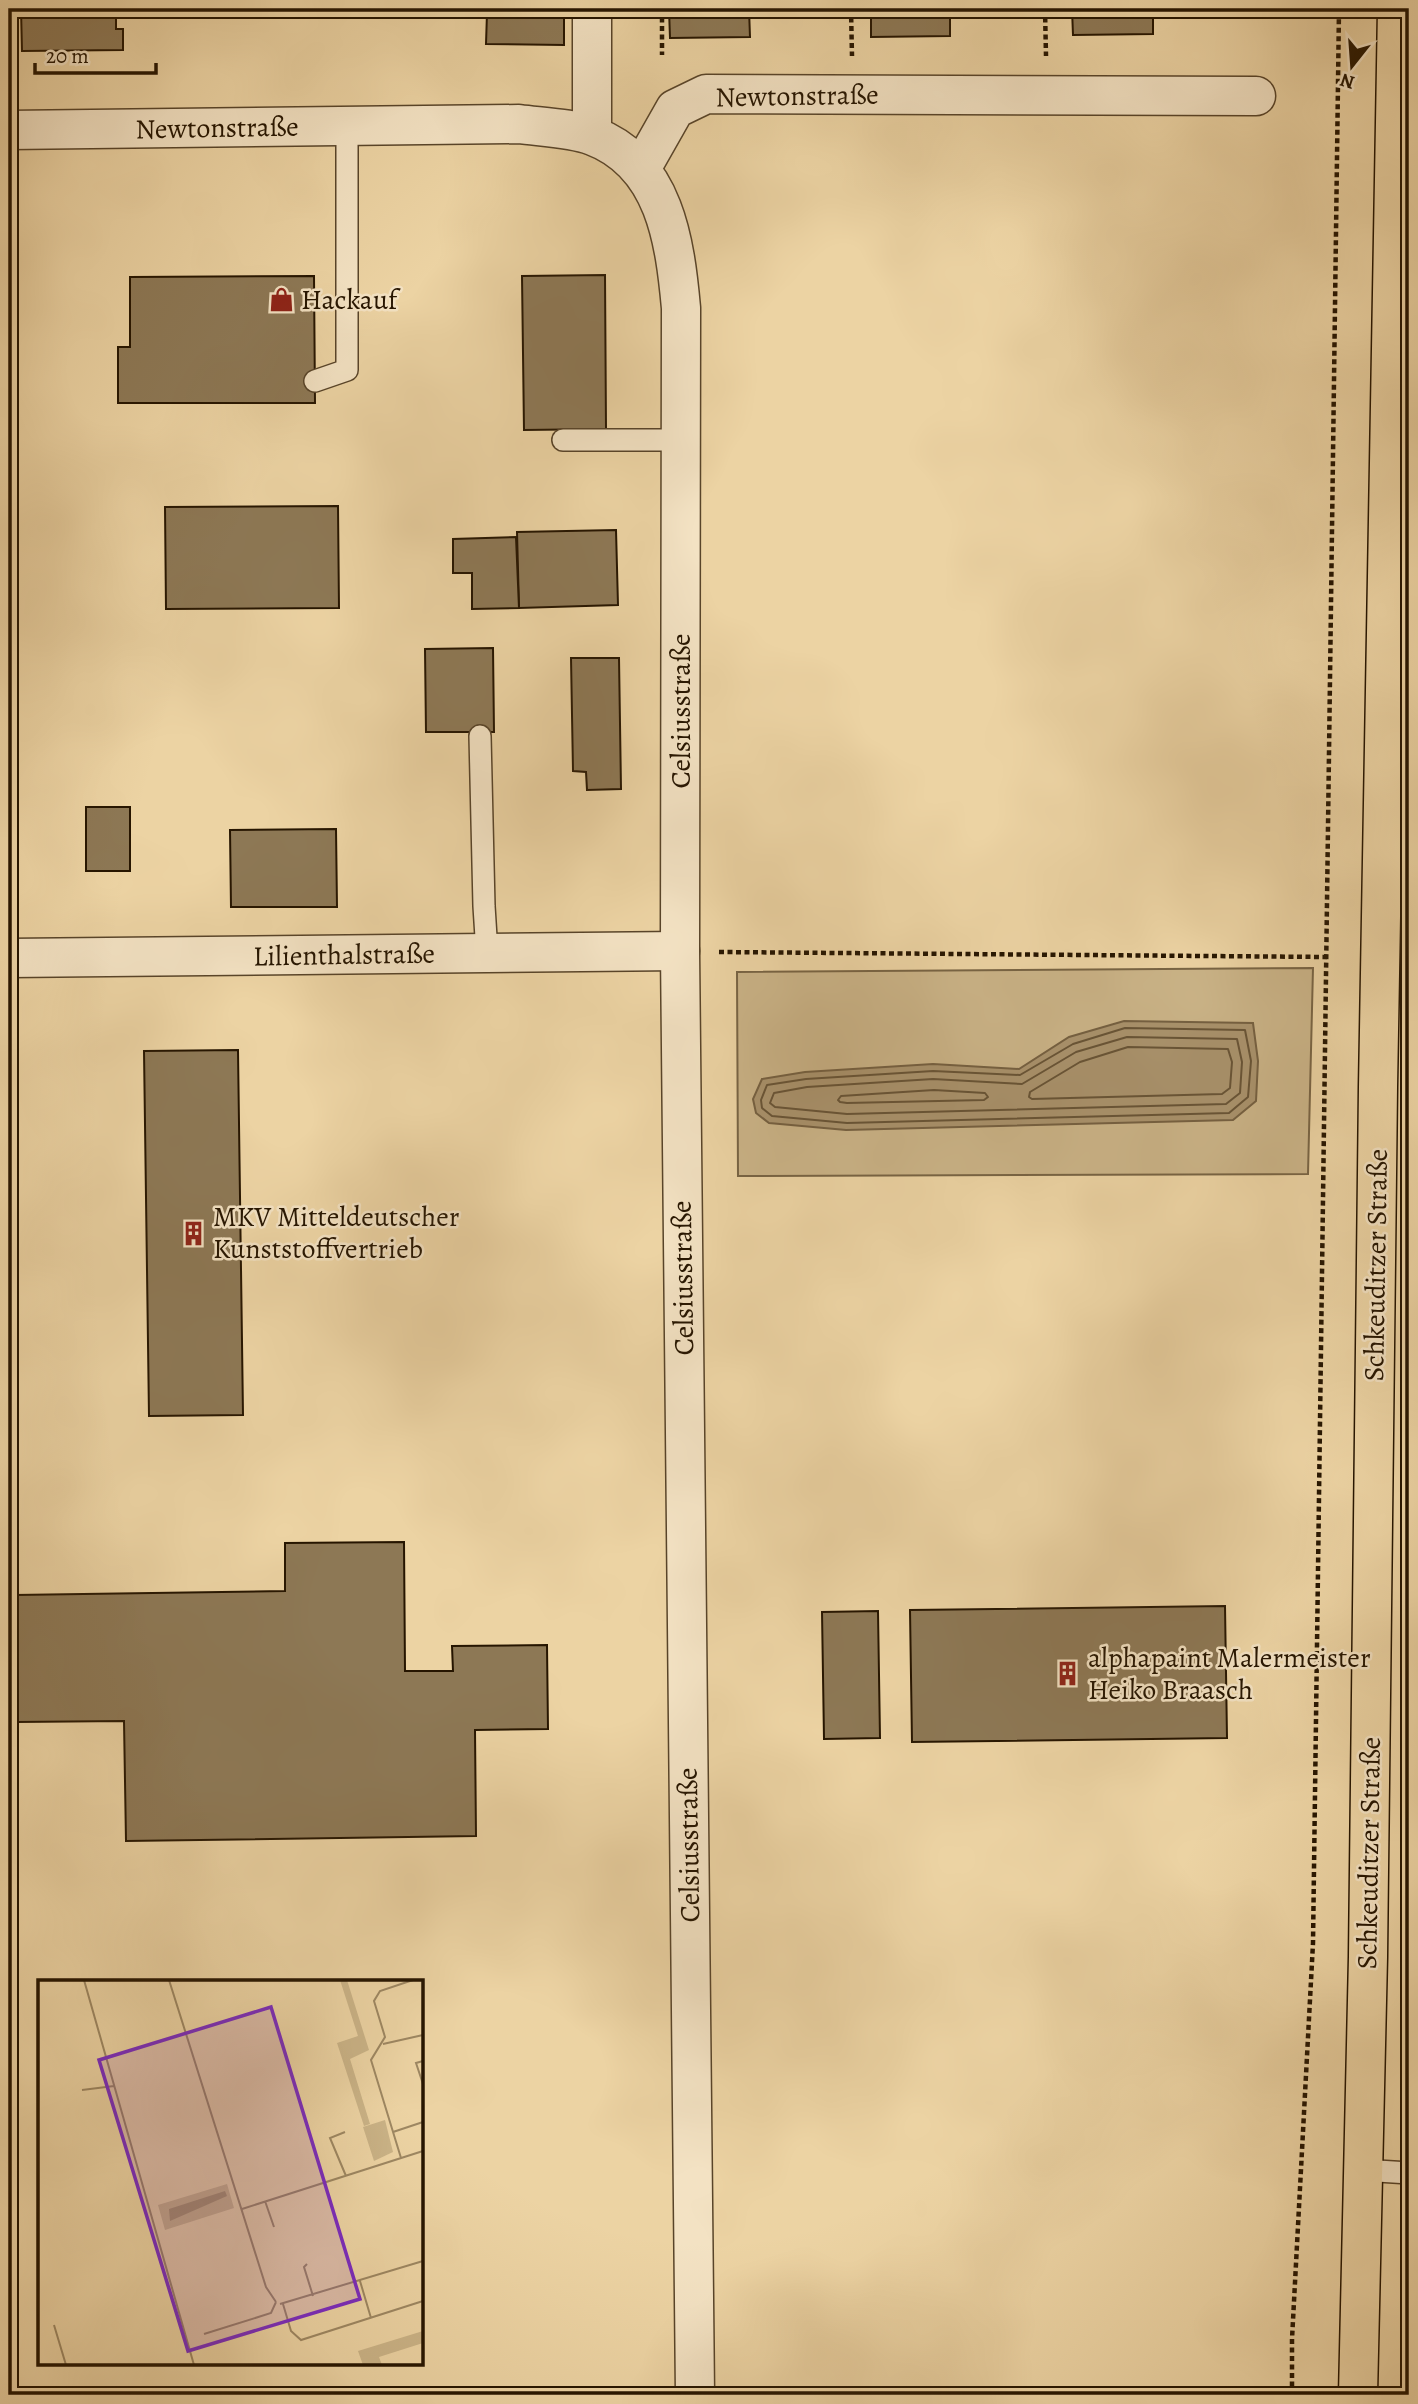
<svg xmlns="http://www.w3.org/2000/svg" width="1418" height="2404" font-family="Alegreya,serif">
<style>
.green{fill:#cab387;stroke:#786444;stroke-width:2}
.water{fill:#a9926c;stroke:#756041;stroke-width:2}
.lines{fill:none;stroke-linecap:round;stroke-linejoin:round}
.shore{stroke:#685436;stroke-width:2}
.building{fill:#8d7855;stroke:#261500;stroke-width:2}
.lane-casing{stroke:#584429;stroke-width:24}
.street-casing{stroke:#584429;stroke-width:41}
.primary-casing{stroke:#261500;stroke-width:41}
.path{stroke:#261500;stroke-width:4.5;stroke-dasharray:5 3.5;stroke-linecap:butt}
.lane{stroke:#f3e2c3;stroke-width:21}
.street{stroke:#f3e2c3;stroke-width:38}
.primary{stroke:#ecd3a3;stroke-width:38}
.labels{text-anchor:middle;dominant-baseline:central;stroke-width:5;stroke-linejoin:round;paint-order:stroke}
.street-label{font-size:28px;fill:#261500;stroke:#f3e2c3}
.poi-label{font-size:28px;fill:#261500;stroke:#f3e2c3;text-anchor:start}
.inset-road{fill:none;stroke:#9d8762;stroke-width:2}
.view{fill:#7b2cbf;fill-opacity:0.15;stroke:#7b2cbf;stroke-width:3.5}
.inset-edge{fill:none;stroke:#261500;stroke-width:3.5}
</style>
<rect width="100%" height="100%" fill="#ecd3a3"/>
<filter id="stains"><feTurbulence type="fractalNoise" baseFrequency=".00286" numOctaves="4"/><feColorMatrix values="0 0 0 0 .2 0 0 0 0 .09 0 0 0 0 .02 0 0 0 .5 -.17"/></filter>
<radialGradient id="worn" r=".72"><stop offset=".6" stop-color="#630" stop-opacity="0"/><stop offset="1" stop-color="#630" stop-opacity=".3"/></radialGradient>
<path class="green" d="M1313 968 1308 1174 738 1176 737 972Z"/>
<path class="water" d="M1124 1021 1253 1023 1258 1061 1256 1101 1233 1120 846 1130 769 1123 756 1113 753 1099 762 1079 805 1072 933 1064 1019 1069 1069 1037Z"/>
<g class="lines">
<g class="shore">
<path d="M1125 1028 1245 1030 1251 1061 1248 1097 1229 1113 847 1123 772 1116 762 1108 761 1100 767 1085 806 1079 933 1071 1020 1075 1073 1044Z"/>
<path d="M1127 1037 1237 1039 1242 1062 1240 1093 1226 1104 847 1114 775 1107 770 1103 774 1093 807 1087 933 1079 1022 1084 1076 1052Z"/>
<path d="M1128 1047 1228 1049 1232 1062 1230 1088 1222 1094 1032 1099 1029 1097 1030 1092 1080 1062Z"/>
<path d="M934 1090 985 1093 988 1097 984 1100 847 1103 840 1102 838 1100 841 1096Z"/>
</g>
</g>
<g class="building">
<path d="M21 9H116V29H123V50L22 51Z"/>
<path d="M483 9H570V14H564V45L486 44 487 13 483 12Z"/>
<path d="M669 9H749L750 37 670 38Z"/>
<path d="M871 9H950V36L871 37Z"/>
<path d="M1072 9H1153V34L1073 35Z"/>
<path d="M605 275 606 429 524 430 522 276Z"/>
<path d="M314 276 315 403H118V347H130V277Z"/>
<path d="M338 506 339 608 166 609 165 507Z"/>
<path d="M616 530 618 605 519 608 517 532Z"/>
<path d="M516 537 519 608 472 609V573H453V539Z"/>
<path d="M493 648 494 732H426L425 649Z"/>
<path d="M571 658H619L621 789 587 790 586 772 573 771Z"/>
<rect x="86" y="807" width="44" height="64"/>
<path d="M336 829 337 907H231L230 830Z"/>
<path d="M238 1050 243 1415 149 1416 144 1051Z"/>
<path d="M404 1542 405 1671H453L452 1646 547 1645 548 1729 475 1730 476 1836 126 1841 124 1721 17 1722 15 1595 285 1591V1543Z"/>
<path d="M1225 1606 1227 1738 912 1742 910 1610Z"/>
<path d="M878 1611 880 1738 824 1739 822 1612Z"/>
</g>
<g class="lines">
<defs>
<g id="lane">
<path d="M315 381 347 370V126"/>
<path d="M563 440H681"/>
<path d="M480 736 484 906 487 953"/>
<path d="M1362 2170 1409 2173"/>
</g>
<g id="street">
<path d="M9 130 519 124C542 127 573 128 593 136 665 163 675 242 681 308L680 951 695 2395"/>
<path d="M592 135V9"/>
<path d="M641 169 675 109 706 94 1256 96"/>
<path d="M9 958 680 951"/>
</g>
<path id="primary" d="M1358 2395 1368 1957 1378 1087 1397 9"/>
</defs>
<use href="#lane" class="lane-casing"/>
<use href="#street" class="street-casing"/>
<use href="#primary" class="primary-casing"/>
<g class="path">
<path d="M662 9V55"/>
<path d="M851 9 852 56"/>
<path d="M1045 9 1046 56"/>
<path d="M719 952 1327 957"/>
<path d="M1292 2395V2339L1313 1943 1339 9"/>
</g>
<use href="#lane" class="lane"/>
<use href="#street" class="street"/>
<use href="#primary" class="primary"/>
</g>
<defs>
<symbol id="shop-bare" viewBox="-9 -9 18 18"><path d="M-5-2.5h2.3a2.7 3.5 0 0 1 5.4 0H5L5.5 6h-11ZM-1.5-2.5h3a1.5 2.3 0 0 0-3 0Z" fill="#8f2418" stroke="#f3e2c3" stroke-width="2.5" paint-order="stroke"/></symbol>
<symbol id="building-bare" viewBox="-9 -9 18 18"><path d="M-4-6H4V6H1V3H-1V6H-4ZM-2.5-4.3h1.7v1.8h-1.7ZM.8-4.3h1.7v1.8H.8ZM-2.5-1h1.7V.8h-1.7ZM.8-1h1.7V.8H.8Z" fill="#8f2418" stroke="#f3e2c3" stroke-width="2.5" paint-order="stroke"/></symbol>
</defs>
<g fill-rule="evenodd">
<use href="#shop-bare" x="264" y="282" width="35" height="35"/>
<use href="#building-bare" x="176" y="1216" width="35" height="35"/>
<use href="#building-bare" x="1050" y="1656" width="35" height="35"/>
</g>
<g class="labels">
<g class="street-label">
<text transform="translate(797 96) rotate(-1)">Newtonstraße</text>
<text transform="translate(217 128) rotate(-1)">Newtonstraße</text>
<text transform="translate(681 711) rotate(-90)">Celsiusstraße</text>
<text transform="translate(344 955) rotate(-1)">Lilienthalstraße</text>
<text transform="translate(1376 1265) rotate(-89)">Schkeuditzer Straße</text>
<text transform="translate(683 1278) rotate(-91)">Celsiusstraße</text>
<text transform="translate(689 1845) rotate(-91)">Celsiusstraße</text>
<text transform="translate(1369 1853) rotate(-89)">Schkeuditzer Straße</text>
</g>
<g class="poi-label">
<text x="301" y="300">Hackauf</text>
<text x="213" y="1217">MKV Mitteldeutscher<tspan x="213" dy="32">Kunststoffvertrieb</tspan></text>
<text x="1088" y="1658">alphapaint Malermeister<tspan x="1088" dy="32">Heiko Braasch</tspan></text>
</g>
</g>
<g transform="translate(38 1980)">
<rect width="385" height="385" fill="#ecd3a3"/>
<path d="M302 0H309L331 70 312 79 332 144 326 146 299 63 320 56ZM347 140 355 172 336 181 325 147ZM189 204 196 228 127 250 120 225ZM385 351V363L341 377 344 385H325L320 371Z" fill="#cab387"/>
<path d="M187 211 189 216 132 241 131 229Z" fill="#a9926c"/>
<path class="inset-road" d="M46 0 156 385M131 0 228 307 238 322M345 64 385 55M385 81 378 83 385 104M44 110 76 106M307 152 292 158 308 196M355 152 385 142M363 178 333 80 347 57 336 21 342 11 375 0M227 221 236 247M204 229 385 171M269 284 266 287 275 316M322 301 333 338M242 324 385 281M245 324 253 351 263 360 385 321M16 345 28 385M166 354 233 333 238 322"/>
<path class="view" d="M233 27 322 319 150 371 61 80Z"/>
<rect width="385" height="385" class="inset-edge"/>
</g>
<rect width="1418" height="2404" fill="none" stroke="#ecd3a3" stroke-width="35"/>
<rect x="10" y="10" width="1397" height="2383" fill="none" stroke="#261500" stroke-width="3.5"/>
<rect x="18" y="18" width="1383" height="2369" fill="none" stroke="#261500" stroke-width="2"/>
<g transform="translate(1352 66) rotate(197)" stroke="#f3e2c3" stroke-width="5" paint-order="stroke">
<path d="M0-5L12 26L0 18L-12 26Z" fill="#261500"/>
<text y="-10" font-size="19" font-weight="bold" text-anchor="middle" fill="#261500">N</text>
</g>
<path d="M35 63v10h121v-10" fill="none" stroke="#261500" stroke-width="3.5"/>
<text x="46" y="63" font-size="21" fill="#261500" stroke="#f3e2c3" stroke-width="5" paint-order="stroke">20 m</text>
<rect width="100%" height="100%" filter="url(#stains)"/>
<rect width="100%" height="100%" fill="url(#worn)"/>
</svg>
